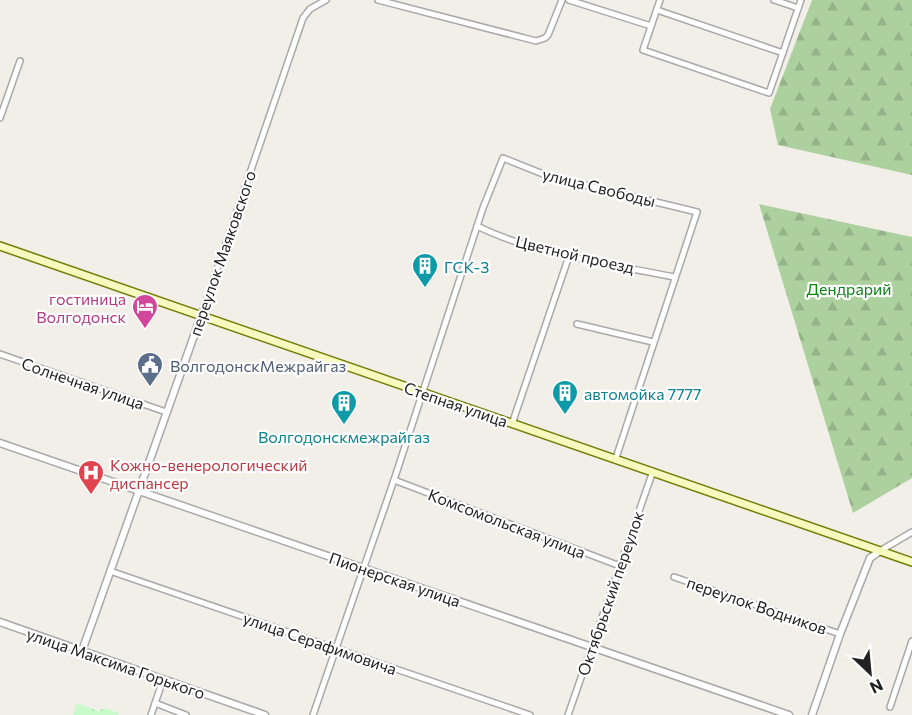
<svg xmlns="http://www.w3.org/2000/svg" width="912" height="715" font-family="Commissioner,sans-serif">
<style>
.forest{fill:url(#forest-firs)}
.park{fill:url(#park-crowns)}
.lines{fill:none;stroke-linecap:round;stroke-linejoin:round}
.minor-casing{stroke:#a9a9a9;stroke-width:8}
.tertiary-casing{stroke:#a9a9a9;stroke-width:9}
.secondary-casing{stroke:#707d05;stroke-width:10}
.minor{stroke:#fff;stroke-width:5}
.tertiary{stroke:#fff;stroke-width:6}
.secondary{stroke:#f7fabf;stroke-width:7}
.labels{text-anchor:middle;dominant-baseline:central;stroke-width:4.5;stroke-linejoin:round;paint-order:stroke}
.street-label{font-size:16px;fill:#222;stroke:#fff}
.culture-label{font-size:16px;fill:#0d838f;stroke:#fff;text-anchor:start}
.park-label{font-size:16px;fill:#0c8416;stroke:#fff}
.hotel-label{font-size:16px;fill:#b23c85;stroke:#fff;text-anchor:end}
.service-label{font-size:16px;fill:#4e5e75;stroke:#fff;text-anchor:start}
.health-label{font-size:16px;fill:#be3a42;stroke:#fff;text-anchor:start}
</style>
<defs>
<pattern id="forest-firs" width="22" height="20" patternUnits="userSpaceOnUse" patternTransform="scale(1.5)"><rect width="22" height="20" fill="#add19e"/><path d="M5 1l3.5 6h-7zM16 11l3.5 6h-7z" fill="#95b388"/></pattern>
<pattern id="park-crowns" width="20" height="18" patternUnits="userSpaceOnUse" patternTransform="scale(1.5)"><rect width="20" height="18" fill="#c8facc"/><path d="M2 6a3 3 0 1 1 6 0M12 15a3 3 0 1 1 6 0" fill="none" stroke="#acd6af"/></pattern>
</defs>
<rect width="100%" height="100%" fill="#f2efe9"/>
<g class="forest">
<path d="M812 0H912V175L778 145 770 109Z"/>
<path d="M759 204 912 237V478L853 513Z"/>
</g>
<path class="park" d="M77 703 99 711 104 708 119 713 118 715H73Z"/>
<g class="lines">
<defs>
<g id="minor">
<path d="M378 0 536 41 545 38 548 35 562 0"/>
<path d="M569 0 651 26"/>
<path d="M660 0 643 50 769 93 801 0"/>
<path d="M774 0 798 8"/>
<path d="M657 10 783 53"/>
<path d="M0 118 20 61"/>
<path d="M477 226C536 255 610 264 674 277"/>
<path d="M201 316 303 18 310 9 326 0"/>
<path d="M577 324 653 342"/>
<path d="M0 354 166 412"/>
<path d="M512 424 569 256"/>
<path d="M394 480 620 566"/>
<path d="M880 551 912 532"/>
<path d="M110 571 530 715"/>
<path d="M674 577 840 634"/>
<path d="M155 703 186 715"/>
<path d="M890 707 912 641"/>
<path d="M151 715 163 680"/>
<path d="M313 715 394 480 483 208 503 158 548 176 697 212 616 458"/>
<path d="M568 715 653 471"/>
</g>
<g id="tertiary">
<path d="M0 443 789 715"/>
<path d="M0 622 265 715"/>
<path d="M82 651 201 316"/>
<path d="M812 715 840 634 870 558 880 551"/>
</g>
<path id="secondary" d="M0 246 912 562"/>
</defs>
<use href="#minor" class="minor-casing"/>
<use href="#tertiary" class="tertiary-casing"/>
<use href="#secondary" class="secondary-casing"/>
<use href="#minor" class="minor"/>
<use href="#tertiary" class="tertiary"/>
<use href="#secondary" class="secondary"/>
</g>
<defs>
<symbol id="building-pin" viewBox="-11 -11 22 30"><path d="M0 17L-7.5 6A9.5 9.5 0 1 1 7.5 6Z" fill="#0f9aa8" stroke="#fff"/><path d="M-4-6H4V6H1V3H-1V6H-4ZM-2.5-4.3h1.7v1.8h-1.7ZM.8-4.3h1.7v1.8H.8ZM-2.5-1h1.7V.8h-1.7ZM.8-1h1.7V.8H.8Z" fill="#fff"/></symbol>
<symbol id="hotel-pin" viewBox="-11 -11 22 30"><path d="M0 17L-7.5 6A9.5 9.5 0 1 1 7.5 6Z" fill="#d1479c" stroke="#fff"/><path d="M-6-4.5h1.5V1H6V5H4.5V3h-9V5H-6ZM-4 0a1.8 1.8 0 1 1 3.6 0ZM.5 0V-2.5h3Q6-2.5 6 0Z" fill="#fff"/></symbol>
<symbol id="civic-pin" viewBox="-11 -11 22 30"><path d="M0 17L-7.5 6A9.5 9.5 0 1 1 7.5 6Z" fill="#5c6f8a" stroke="#fff"/><path d="M-.6-6.5H3V-4.5H.6V-3L4-1V1h2V6H-6V1h2V-1L-.6-3ZM-1.2 2.5V6h2.4V2.5Z" fill="#fff"/></symbol>
<symbol id="hospital-pin" viewBox="-11 -11 22 30"><path d="M0 17L-7.5 6A9.5 9.5 0 1 1 7.5 6Z" fill="#e0444e" stroke="#fff"/><path d="M-5-5h3v3.5h4V-5h3V5h-3V1.5h-4V5h-3Z" fill="#fff"/></symbol>
</defs>
<g fill-rule="evenodd">
<use href="#building-pin" x="410" y="251" width="30" height="40"/>
<use href="#hotel-pin" x="130" y="292" width="30" height="40"/>
<use href="#civic-pin" x="135" y="350" width="30" height="40"/>
<use href="#building-pin" x="550" y="378" width="30" height="40"/>
<use href="#building-pin" x="329" y="388" width="30" height="40"/>
<use href="#hospital-pin" x="76" y="458" width="30" height="40"/>
</g>
<g class="labels">
<g class="street-label">
<text transform="translate(599 187) rotate(14)">улица Свободы</text>
<text transform="translate(222 253) rotate(-71)">переулок Маяковского</text>
<text transform="translate(575 254) rotate(13)">Цветной проезд</text>
<text transform="translate(83 383) rotate(19)">Солнечная улица</text>
<text transform="translate(456 404) rotate(19)">Степная улица</text>
<text transform="translate(507 523) rotate(21)">Комсомольская улица</text>
<text transform="translate(395 579) rotate(19)">Пионерская улица</text>
<text transform="translate(610 593) rotate(-71)">Октябрьский переулок</text>
<text transform="translate(757 605) rotate(19)">переулок Водников</text>
<text transform="translate(320 643) rotate(19)">улица Серафимовича</text>
<text transform="translate(116 663) rotate(19)">улица Максима Горького</text>
</g>
<g class="culture-label">
<text x="444" y="266">ГСК-3</text>
<text x="584" y="393">автомойка 7777</text>
<text x="344" y="436" text-anchor="middle">Волгодонскмежрайгаз</text>
</g>
<g class="park-label">
<text x="849" y="288">Дендрарий</text>
</g>
<g class="hotel-label">
<text x="126" y="298">гостиница<tspan x="126" dy="18">Волгодонск</tspan></text>
</g>
<g class="service-label">
<text x="170" y="365">ВолгодонскМежрайгаз</text>
</g>
<g class="health-label">
<text x="110" y="464">Кожно-венерологический<tspan x="110" dy="18">диспансер</tspan></text>
</g>
</g>
<g transform="translate(870 673) rotate(154)" stroke="#ffffff" stroke-width="4.5" paint-order="stroke">
<path d="M0-4.5L10 22L0 15L-10 22Z" fill="#222222"/>
<text y="-9" font-size="16" font-weight="bold" text-anchor="middle" fill="#222222">N</text>
</g>
</svg>
